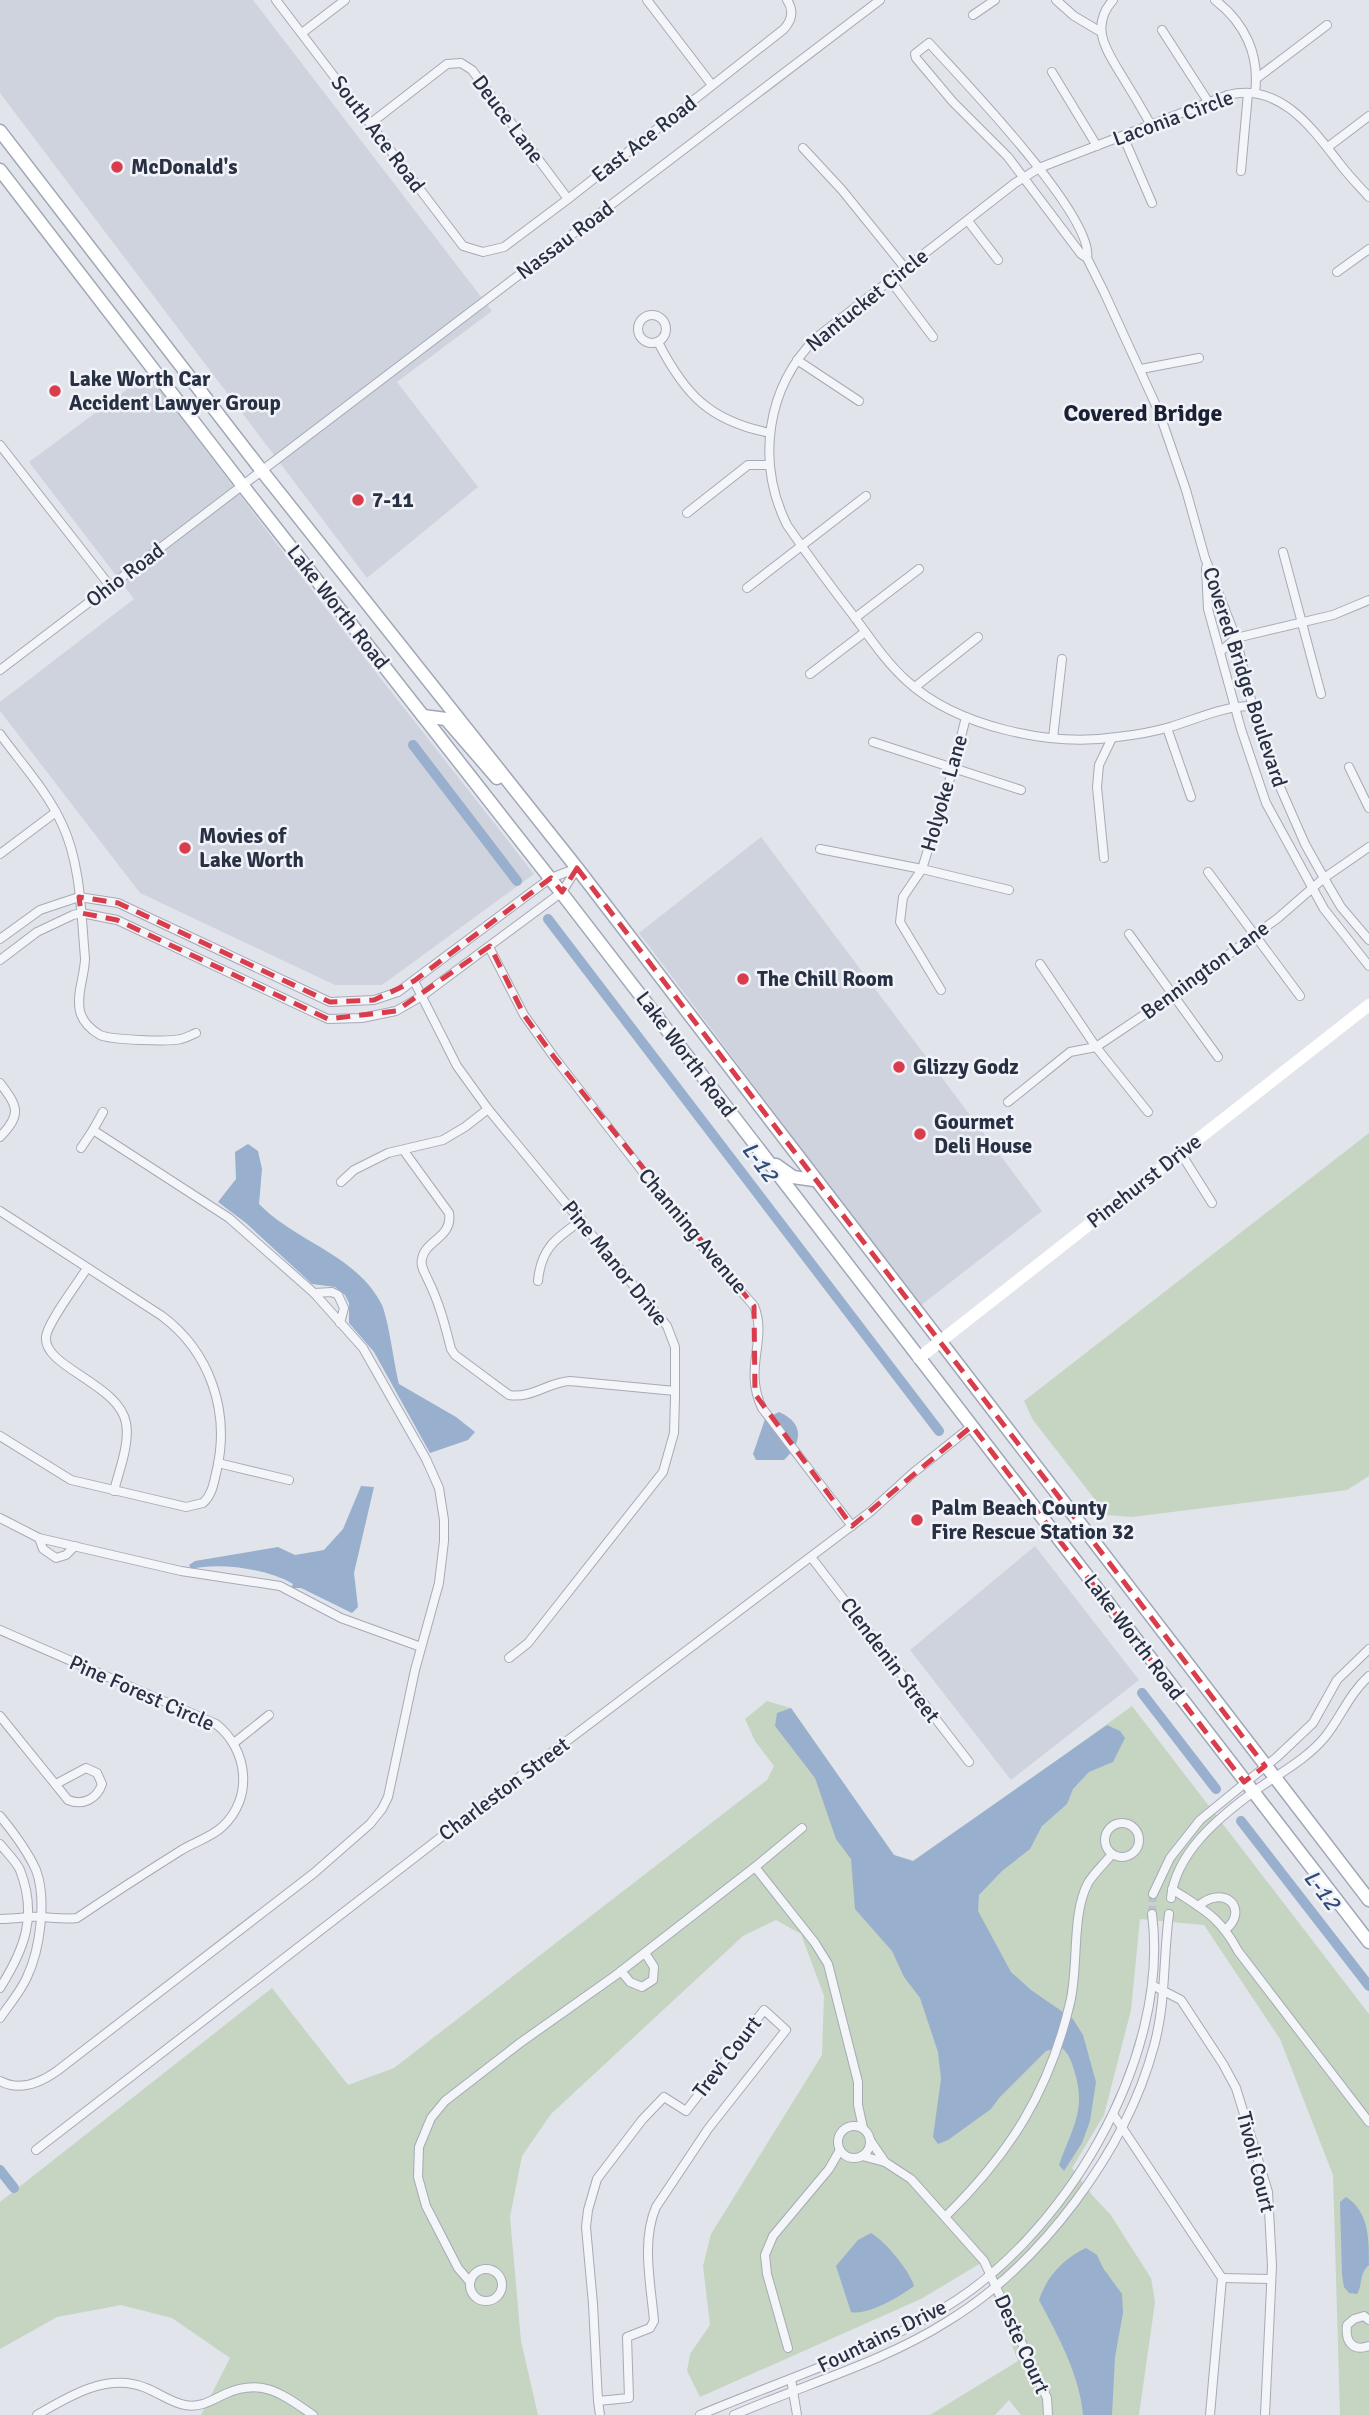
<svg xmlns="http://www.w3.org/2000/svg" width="1369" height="2415" font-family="Signika,sans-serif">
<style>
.built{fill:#cfd3dd}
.green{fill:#c5d5c1}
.water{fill:#99afce}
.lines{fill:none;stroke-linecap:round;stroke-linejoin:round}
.canal{stroke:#99afce;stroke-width:10}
.street-tunnel{stroke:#bcc0ca;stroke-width:8;stroke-dasharray:8 4;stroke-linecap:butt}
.street-casing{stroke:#a6aab6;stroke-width:10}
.primary-casing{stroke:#9fa7b7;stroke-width:15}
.street{stroke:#f4f5f9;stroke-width:8}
.secondary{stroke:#fff;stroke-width:12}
.primary{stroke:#fff;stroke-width:12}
.marked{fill:none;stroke:#d93c4b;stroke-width:5;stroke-dasharray:14 9;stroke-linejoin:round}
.poi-dot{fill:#d93c4b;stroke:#f1f3f8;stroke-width:2.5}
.labels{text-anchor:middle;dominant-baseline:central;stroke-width:5;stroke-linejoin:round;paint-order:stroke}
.street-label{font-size:21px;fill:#283044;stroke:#f1f3f8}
.poi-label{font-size:21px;font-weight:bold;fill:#283044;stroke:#f1f3f8;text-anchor:start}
.water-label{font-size:23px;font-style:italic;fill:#2e4c7b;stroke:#f1f3f8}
.quarter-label{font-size:24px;font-weight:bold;fill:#1a2135;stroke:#f1f3f8}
</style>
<rect width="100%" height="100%" fill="#e1e4eb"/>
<g class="built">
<path d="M0 0H253L492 311 397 382 478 487 367 578 0 93Z"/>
<path d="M148 374 324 606 534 874 382 985H335L140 893 0 711V702L134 599 29 462Z"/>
<path d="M761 837 1042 1211 920 1306 639 933Z"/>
<path d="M1035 1546 1139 1680 1011 1780 910 1650Z"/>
</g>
<g class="green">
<path d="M1369 1133V1476L1347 1490 1132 1517 1107 1515 1033 1420 1024 1401Z"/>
<path d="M767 1701 791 1708 894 1855 913 1861 953 1836 1132 1706 1369 2014V2415H1340L1333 2175 1280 2039 1204 1925 1140 1919 1131 2010 1104 2115 1072 2168 1092 2195 1110 2214 1151 2278 1155 2302 1139 2415H1021L1009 2400 995 2415H930L1018 2361 981 2263 921 2299 700 2397 687 2371 690 2354 710 2325 703 2266 711 2234 822 2055 824 1996 801 1934 776 1920 743 1936 551 2114 522 2156 510 2217 521 2341 538 2415H201L230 2358 172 2318 121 2305 57 2317 0 2349V2202L272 1988 348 2085 394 2068 767 1780 774 1766 755 1741 745 1719Z"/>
</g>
<g class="water">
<path d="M248 1144 258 1151 262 1169 259 1204C296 1242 357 1255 382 1305 389 1322 394 1364 399 1384L456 1417 475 1432 468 1440 430 1453 374 1352 349 1323V1303L345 1295 335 1287 312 1284 246 1223 218 1202 236 1179 235 1152Z"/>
<path d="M779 1412C804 1423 803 1442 784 1460H756L753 1454 765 1419Z"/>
<path d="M361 1486 374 1487 354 1573 358 1607 352 1613 301 1588H291L293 1584C268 1569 220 1562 191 1569L189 1565 195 1561 278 1547 295 1555 324 1550 343 1529Z"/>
<path d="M791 1708 894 1855 913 1861 1107 1725 1120 1731 1125 1738 1113 1762 1089 1772 1073 1789 1067 1804 1042 1826 1030 1849 1002 1871 979 1895 978 1911 1011 1972 1031 1990 1073 2019 1083 2035 1096 2082 1090 2121 1082 2143 1064 2171 1059 2165C1072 2128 1087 2110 1074 2070 1071 2060 1069 2054 1061 2047L1046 2051 999 2098 991 2109 948 2140 938 2144 933 2137 941 2079 938 2052 920 1998 904 1977 892 1951 855 1909 851 1859 836 1839 815 1778 775 1726 777 1713Z"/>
<path d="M1346 2197C1369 2212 1369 2238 1369 2265 1359 2273 1363 2284 1357 2294L1349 2293 1344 2287 1342 2275 1340 2202Z"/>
<path d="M871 2233C885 2241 909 2270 914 2286 901 2296 867 2316 851 2312L836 2266 858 2240Z"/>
<path d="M1086 2248 1097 2255 1103 2268 1122 2294 1123 2313 1115 2357 1112 2415H1083C1080 2375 1057 2334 1039 2300 1047 2276 1063 2259 1086 2248Z"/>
</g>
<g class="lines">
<g class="canal">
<path d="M413 745 517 881"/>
<path d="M548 919 939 1431"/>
<path d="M1142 1693 1216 1789"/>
<path d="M1241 1821 1369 1986"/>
<path d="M0 2170 14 2188"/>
</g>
<path class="street-tunnel" d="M1152 1914 1153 1894"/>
<defs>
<g id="street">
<path d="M276 0 463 246 483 252 504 247 568 199 784 29C792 20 794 10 787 0"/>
<path d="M647 0 712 85"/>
<path d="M1056 0 1074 16 1101 32"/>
<path d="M1113 0C1089 27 1107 51 1122 76 1132 92 1142 109 1151 125"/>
<path d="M1215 0C1245 23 1260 55 1255 93"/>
<path d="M973 15 995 0"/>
<path d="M1162 30 1209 103"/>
<path d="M302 33 345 0"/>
<path d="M1052 72 1097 146"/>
<path d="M1257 78 1327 25"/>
<path d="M371 123 447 64 461 63 472 70 568 199"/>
<path d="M1123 136 1152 203"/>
<path d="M1328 147 1369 116"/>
<path d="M803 148 842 190 905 268"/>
<path d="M1241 171 1248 93"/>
<path d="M968 221 998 260"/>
<path d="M1087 258C1095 217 961 78 929 43L915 54 916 58 953 102 1008 157 1081 254 1087 258 1104 292 1159 412 1186 490 1205 558 1236 638 1257 725 1280 787 1305 844 1324 878 1341 907 1369 940"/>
<path d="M1337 272 1369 249"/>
<path d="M890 280 933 337"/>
<circle cx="652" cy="329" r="14"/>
<path d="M658 342C685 395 710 421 770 433"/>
<path d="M797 360 859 401"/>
<path d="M1141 369 1199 358"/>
<path d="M0 445 110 586"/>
<path d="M687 513 748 465H769"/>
<path d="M1283 552 1321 694"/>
<path d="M1206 568 1208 609 1241 729 1266 803 1324 909 1369 966"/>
<path d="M747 588 866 496"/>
<path d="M855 618 919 569"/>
<path d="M1221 651 1236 638 1333 615 1369 600"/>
<path d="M0 670 880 0"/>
<path d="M810 674 865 632"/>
<path d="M915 687 978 637"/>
<path d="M1252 706C1223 706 1197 719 1170 727 1153 732 1135 735 1117 737 1051 747 957 727 907 681 887 663 872 641 856 619 832 588 809 557 787 525 756 462 766 388 816 338L1015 183 1039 168 1228 95C1280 82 1312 128 1340 164 1349 176 1359 186 1369 197"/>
<path d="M1167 728 1191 797"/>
<path d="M0 734C21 763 47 791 62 824 81 864 81 914 85 958 85 975 76 994 80 1011 82 1021 91 1030 100 1035 111 1040 169 1042 181 1039 186 1038 191 1035 196 1033"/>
<path d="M1053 738 1062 659"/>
<path d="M873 742 1021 790"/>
<path d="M1349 767 1369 808"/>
<path d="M820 849 922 869 1009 890"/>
<path d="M0 854 56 812"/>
<path d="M1104 858 1097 787 1099 765 1112 738"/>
<path d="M1208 872 1300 996"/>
<path d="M1129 934 1218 1057"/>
<path d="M0 939 40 910 79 897 118 903 330 1002 374 1000 398 992 537 888 551 878 577 868"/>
<path d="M489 947 524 1015 554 1057 687 1229 754 1306C768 1339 743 1368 762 1408L852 1526"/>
<path d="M0 960 37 932 73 915 81 913 117 920 328 1019 362 1018 396 1011 422 996 562 892 577 868"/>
<path d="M1040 964 1096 1047 1148 1112"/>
<path d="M414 981 457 1066 488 1109 667 1326 675 1347V1397L674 1433 663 1472 528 1643 509 1658"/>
<path d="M941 990 900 922 903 897 922 869 953 769 966 717"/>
<path d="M0 1083C18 1107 22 1114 0 1137"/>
<path d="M1008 1102 1070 1052 1096 1047 1172 996 1278 918 1324 878 1369 847"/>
<path d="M81 1148 93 1130"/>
<path d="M404 1151 449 1213C453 1238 425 1240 422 1259 420 1266 425 1273 428 1280 439 1302 445 1325 451 1349L455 1355 509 1395C532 1399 548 1382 570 1381L675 1391"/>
<path d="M1180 1152 1212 1203"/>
<path d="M341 1182 354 1170 388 1153 443 1140 465 1127 488 1109"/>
<path d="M0 1211 162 1316C210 1352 230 1411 217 1469 214 1481 213 1494 203 1503L186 1507 71 1480 0 1436"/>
<path d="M87 1268C78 1283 47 1323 46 1337 43 1367 119 1384 126 1423 130 1444 119 1470 114 1491"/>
<path d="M538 1281C541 1248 556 1238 582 1220"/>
<path d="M314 1293 332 1292 338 1295 344 1308 340 1323"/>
<path d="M218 1463 289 1480"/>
<path d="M0 1518 39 1538 181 1571 280 1586 341 1618 421 1647"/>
<path d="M39 1538 43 1549 56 1558 66 1555 75 1546"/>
<path d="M811 1557 969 1762"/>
<path d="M0 1630 216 1724C248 1749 254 1798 222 1827 210 1838 194 1842 180 1851 145 1873 111 1895 77 1918 61 1920 45 1916 29 1917 19 1918 10 1919 0 1919"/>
<path d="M0 1716 68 1800C83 1806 97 1799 102 1784L97 1773 86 1768 56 1784"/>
<path d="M234 1743 269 1715"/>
<path d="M0 1816C14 1833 27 1850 36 1870 47 1899 40 1950 27 1977 21 1991 9 2005 0 2018"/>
<circle cx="1122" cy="1840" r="17"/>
<path d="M0 1844C6 1852 16 1861 20 1870 38 1916 24 1950 0 1988"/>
<path d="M755 1867 802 1828"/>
<path d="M1172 1889C1204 1910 1220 1917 1238 1951L1369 2122"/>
<path d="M1153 1894 1170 1858 1200 1820 1277 1757 1313 1723 1337 1680 1369 1649"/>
<path d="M1171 1898C1176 1853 1218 1818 1252 1793 1276 1775 1305 1761 1325 1737 1341 1717 1349 1694 1369 1676"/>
<path d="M1198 1906C1202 1903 1208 1899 1213 1898 1234 1893 1244 1915 1226 1929"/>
<path d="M621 1971 630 1982 642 1987 653 1980 654 1967 645 1953"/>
<path d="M1152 1985 1181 2000 1223 2064 1236 2088 1268 2192 1272 2266 1265 2415"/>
<path d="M0 2081C20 2092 40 2083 57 2071L314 1873 370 1824 382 1809 388 1797 415 1670 439 1583 444 1541V1520L439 1488 426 1459 363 1348 314 1293 229 1218 93 1130 103 1112"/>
<path d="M1113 2114 1222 2278 1210 2415"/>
<circle cx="854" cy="2142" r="16"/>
<path d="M870 2140 885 2162"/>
<path d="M36 2150 502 1790 870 1512 913 1473 972 1426"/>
<path d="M862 2156 885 2162 911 2179 984 2261 1047 2398 1048 2415"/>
<path d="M946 2216C1010 2153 1049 2092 1070 2003 1079 1967 1071 1915 1088 1883 1094 1873 1105 1863 1112 1854"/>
<circle cx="486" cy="2285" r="16"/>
<path d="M1222 2278 1271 2279"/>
<path d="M470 2282 458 2268 426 2206 418 2177 419 2147 431 2118 445 2101 520 2043 616 1975 755 1867 815 1943 828 1964 858 2082V2105L863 2128"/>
<path d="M1369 2320 1364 2316 1354 2319 1347 2325C1345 2341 1352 2352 1369 2346"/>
<path d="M788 2348 767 2274 765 2255 773 2236 829 2169 840 2150"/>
<path d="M791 2379 797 2415"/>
<path d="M598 2401 629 2398 627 2337 650 2328 654 2321C651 2285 641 2241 656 2207L708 2129 786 2030 764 2010 686 2111 664 2097 642 2120 597 2179 588 2210 586 2227 593 2304 598 2401 600 2415"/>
<path d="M37 2415C69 2396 108 2372 146 2388 159 2393 172 2403 185 2405 201 2408 212 2400 225 2394 263 2377 283 2395 313 2415"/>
<path d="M700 2415C780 2381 863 2355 939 2311 1063 2240 1171 2059 1152 1914"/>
<path d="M734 2415C805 2384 882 2363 948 2321 1040 2265 1126 2151 1154 2046 1166 2003 1163 1959 1169 1914"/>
</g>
<g id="primary">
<path d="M0 131 262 471 577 868 1369 1900"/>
<path d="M0 170 243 486 567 900 1369 1942"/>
<path d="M423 716 446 719 497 778"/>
<path d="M776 1165 793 1177 814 1180"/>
</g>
</defs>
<use href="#street" class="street-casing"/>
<use href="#primary" class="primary-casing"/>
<use href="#street" class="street"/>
<path class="secondary" d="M919 1358 1369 1005"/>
<use href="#primary" class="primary"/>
</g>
<path class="marked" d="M577 868 1265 1766 1244 1782 972 1426 852 1526 755 1394 754 1306 554 1057 524 1015 490 946 396 1011 328 1019 117 920 81 913 79 897 118 903 330 1002 374 1000 414 981 551 878 562 892Z"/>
<g class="poi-dot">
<circle cx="117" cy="167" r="7"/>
<circle cx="55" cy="391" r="7"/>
<circle cx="358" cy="500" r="7"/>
<circle cx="185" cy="848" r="7"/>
<circle cx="743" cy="979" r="7"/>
<circle cx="899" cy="1067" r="7"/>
<circle cx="920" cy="1134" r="7"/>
<circle cx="917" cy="1520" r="7"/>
</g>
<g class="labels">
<g class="street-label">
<text transform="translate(1173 118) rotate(-20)">Laconia Circle</text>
<text transform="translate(508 119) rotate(53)">Deuce Lane</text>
<text transform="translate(378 134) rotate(53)">South Ace Road</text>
<text transform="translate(644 139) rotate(-38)">East Ace Road</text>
<text transform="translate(565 240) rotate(-37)">Nassau Road</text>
<text transform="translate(867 300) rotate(-39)">Nantucket Circle</text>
<text transform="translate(125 575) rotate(-37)">Ohio Road</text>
<text transform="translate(338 607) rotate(52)">Lake Worth Road</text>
<text transform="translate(1245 677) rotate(72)">Covered Bridge Boulevard</text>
<text transform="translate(944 793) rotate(-74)">Holyoke Lane</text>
<text transform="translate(1205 970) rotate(-36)">Bennington Lane</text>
<text transform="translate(686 1054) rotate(53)">Lake Worth Road</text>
<text transform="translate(1144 1181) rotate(-38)">Pinehurst Drive</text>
<text transform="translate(693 1231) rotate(50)">Channing Avenue</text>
<text transform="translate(615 1263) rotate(51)">Pine Manor Drive</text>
<text transform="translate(1134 1637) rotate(53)">Lake Worth Road</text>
<text transform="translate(890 1660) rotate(53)">Clendenin Street</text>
<text transform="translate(142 1693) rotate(24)">Pine Forest Circle</text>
<text transform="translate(504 1789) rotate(-37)">Charleston Street</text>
<text transform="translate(727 2057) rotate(-52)">Trevi Court</text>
<text transform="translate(1256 2162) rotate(76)">Tivoli Court</text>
<text transform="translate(882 2336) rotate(-26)">Fountains Drive</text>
<text transform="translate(1022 2344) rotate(66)">Deste Court</text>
</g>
<g class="poi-label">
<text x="131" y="167">McDonald's</text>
<text x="69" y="379">Lake Worth Car<tspan x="69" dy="24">Accident Lawyer Group</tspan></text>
<text x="372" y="500">7-11</text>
<text x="199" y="836">Movies of<tspan x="199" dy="24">Lake Worth</tspan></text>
<text x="757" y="979">The Chill Room</text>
<text x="913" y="1067">Glizzy Godz</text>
<text x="934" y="1122">Gourmet<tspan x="934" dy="24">Deli House</tspan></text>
<text x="931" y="1508">Palm Beach County<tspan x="931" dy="24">Fire Rescue Station 32</tspan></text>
</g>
<g class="water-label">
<text transform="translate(760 1162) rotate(53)">L-12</text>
<text transform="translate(1322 1890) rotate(52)">L-12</text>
</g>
<g class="quarter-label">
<text x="1143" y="413">Covered Bridge</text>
</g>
</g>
</svg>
